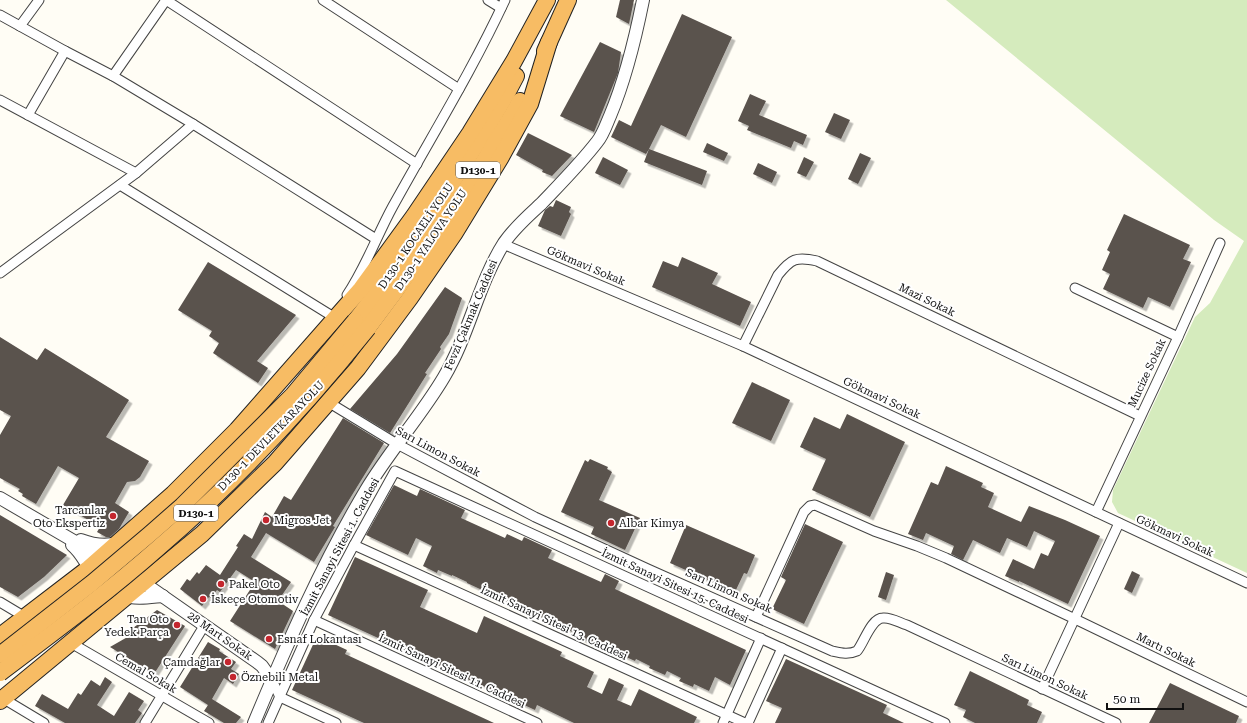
<svg xmlns="http://www.w3.org/2000/svg" width="1247" height="723" font-family="'Roboto Serif',serif">
<style>
.green{fill:#d5ebbd}
.building{fill:#5a524d;filter:url(#shadow)}
.lines{fill:none;stroke-linecap:round;stroke-linejoin:round}
.minor-casing{stroke:#444;stroke-width:11}
.tertiary-casing{stroke:#444;stroke-width:14}
.trunk-casing{stroke:#222;stroke-width:18}
.minor{stroke:#fff;stroke-width:9}
.tertiary{stroke:#fff;stroke-width:12}
.trunk{stroke:#f7bc64;stroke-width:16}
.trunk-bridge-casing{stroke:#222;stroke-width:18;stroke-linecap:butt}
.trunk-bridge{stroke:#f7bc64;stroke-width:16}
.poi-dot{fill:#c4262e;stroke:#fff;stroke-width:1.5}
.labels{text-anchor:middle;dominant-baseline:central;stroke-width:4;stroke-linejoin:round;paint-order:stroke}
.shield{fill:#fff;stroke:#585858;stroke-width:1}
.shield-label{font-size:10px;font-weight:bold;fill:#111}
.street-label{font-size:11px;fill:#111;stroke:#fff}
.poi-label{font-size:11px;fill:#111;stroke:#fff;text-anchor:start}
</style>
<defs>
<filter id="shadow"><feDropShadow dx="3.5" dy="3.5" stdDeviation="0" flood-color="#0004"/></filter>
</defs>
<rect width="100%" height="100%" fill="#fffdf5"/>
<path class="green" d="M946 0H1247V573L1118 513 1112 502 1113 490 1195 317 1210 303 1244 241 1214 220Z"/>
<g class="building">
<path d="M620 0H634L629 24 616 17Z"/>
<path d="M682 14 732 37 686 137 661 125 649 149 707 171 702 185 644 162 649 149 646 154 611 137 619 120 631 126Z"/>
<path d="M600 42 621 52 618 73 594 132 560 116Z"/>
<path d="M750 94 766 101 759 115 807 135 803 145 794 141 791 148 747 130 749 126 738 121Z"/>
<path d="M834 113 850 120 841 139 825 132Z"/>
<path d="M528 133 572 155 552 176 542 172 543 170 516 155Z"/>
<path d="M707 143 728 153 724 161 703 152Z"/>
<path d="M860 153 871 158 858 184 848 179Z"/>
<path d="M603 157 628 170 620 185 595 173Z"/>
<path d="M804 157 814 162 806 177 797 173Z"/>
<path d="M758 163 777 172 772 183 753 174Z"/>
<path d="M556 200 571 207 569 212 571 214 561 236 538 226 545 210 550 206 553 207Z"/>
<path d="M1124 214 1190 245 1183 259 1191 262 1170 307 1148 297 1143 308 1103 289 1110 274 1102 270 1110 252 1107 250Z"/>
<path d="M682 257 718 273 712 284 751 302 740 326 652 287 663 261 678 267Z"/>
<path d="M208 262 296 315 257 361 268 368 258 383 213 353 219 343 209 336 212 331 178 310Z"/>
<path d="M445 287 462 298 449 334 440 347 441 349 425 373 427 374 390 433 350 409 397 354Z"/>
<path d="M0 337 37 360 45 348 129 400 106 437 149 461 140 477 135 481 127 482 115 503 129 512 119 529 110 537H106L97 532 100 527 63 505 79 478 58 466 36 504 22 496 23 494 18 491 20 489 0 478V435L11 416 0 410Z"/>
<path d="M752 382 790 400 771 441 732 423Z"/>
<path d="M847 414 905 442 870 517 812 490 826 459 800 447 814 417 840 429Z"/>
<path d="M343 418 384 443 333 526 335 527 314 562 266 533 251 557 291 582 278 601 293 611 275 649 230 621 255 582 236 570 220 592 217 590 211 598 209 597 202 606 180 589 187 579 190 581 197 572 199 574 206 565 220 575 238 547 236 546 244 534 252 539 265 512 272 517 284 496 291 500Z"/>
<path d="M590 459 608 467 607 469 612 472 599 500 640 518 625 550 591 534 594 527 561 512 585 460 588 462Z"/>
<path d="M946 466 983 483 981 487 994 493 988 507 1021 522 1029 506 1065 520 1100 536 1068 604 1019 581V582L1005 576 1013 559 1034 569 1041 553 1048 556 1055 541 1034 531 1027 547 1007 538 1000 553 973 540 963 560 951 554 954 546 926 533 923 540 908 534 931 482 938 485Z"/>
<path d="M394 485 417 496 420 489 465 510 461 518 505 538 507 534 522 541 524 537 552 550 548 558 601 582 605 574 619 581 615 589 746 650 730 685 715 677 709 691 694 684 693 687 679 681 681 678 667 671 665 675 649 668 650 666 636 659 635 661 606 648 605 650 576 636 577 634 467 583V582L452 575V576L438 570 437 573 423 566 432 546 416 538 408 555 366 535Z"/>
<path d="M0 515 67 555 44 577 18 597 0 587Z"/>
<path d="M805 524 843 542 804 624 772 609 786 580 781 577Z"/>
<path d="M686 525 755 555 747 574 744 573 735 592 670 563Z"/>
<path d="M355 557 428 590 420 607 477 633 484 616 562 652 560 656 594 672 587 687 602 694 609 678 624 685 617 700 631 706 639 689 697 717 694 723H574L537 705 535 710 328 615Z"/>
<path d="M1132 571 1140 575 1132 593 1124 589Z"/>
<path d="M886 572 894 575 886 600 878 597Z"/>
<path d="M157 610 185 626 154 674 110 647 138 631 133 628Z"/>
<path d="M317 636 347 650 345 654 494 723H364L292 690Z"/>
<path d="M208 642 220 649 219 651 236 662 231 669 239 674 233 684 224 678 212 699 241 717 236 723H224L204 711 208 705 180 687Z"/>
<path d="M786 659 887 705 883 713 904 723H775L782 708 766 701Z"/>
<path d="M970 671 1029 700 1027 705 1042 712 1037 723H975L963 717 966 710 954 705Z"/>
<path d="M105 677 112 682 97 705 114 716 129 692 144 701 138 710 142 713 135 723H65L35 706 42 694 68 709 78 693 81 695 91 680 100 686Z"/>
<path d="M1170 683 1239 716 1236 723H1149Z"/>
</g>
<g class="lines">
<defs>
<g id="minor">
<path d="M166 0 417 164"/>
<path d="M323 0 459 89"/>
<path d="M488 0 501 8"/>
<path d="M0 15 65 51 113 76 193 124 376 239"/>
<path d="M20 26 39 0"/>
<path d="M113 76 166 0"/>
<path d="M0 100 136 173"/>
<path d="M28 115 65 51"/>
<path d="M120 185 332 316"/>
<path d="M503 244 743 346 1247 583"/>
<path d="M0 273 136 173 193 124"/>
<path d="M1075 288 1178 337"/>
<path d="M347 295C366 267 377 235 393 206 431 137 472 71 505 0"/>
<path d="M743 346 778 275C791 259 796 256 817 261L1140 416"/>
<path d="M328 402 397 444 535 517 648 569 832 651C841 653 848 655 857 651 864 643 871 618 883 618 891 617 900 623 907 625L1116 723"/>
<path d="M1096 512 1178 337 1220 243"/>
<path d="M354 545 745 723"/>
<path d="M0 602 25 617"/>
<path d="M756 617 804 512 810 506 815 505 874 531 917 546 946 558 1075 619 1247 702"/>
<path d="M314 620 537 723"/>
<path d="M71 643 209 723"/>
<path d="M272 680 280 697 336 723"/>
<path d="M1042 689 1119 523"/>
<path d="M4 699 44 723"/>
<path d="M145 723 204 626"/>
<path d="M268 723 314 620 354 545 395 471 945 723"/>
<path d="M723 723 761 638"/>
<path d="M748 723 782 648"/>
</g>
<g id="tertiary">
<path d="M0 498 108 561"/>
<path d="M81 540C94 545 106 546 118 543"/>
<path d="M72 545C83 554 85 564 94 574"/>
<path d="M138 579 257 662 262 666 272 680"/>
<path d="M123 595C135 600 151 597 163 596"/>
<path d="M254 723C287 644 322 564 366 490 390 450 421 416 444 377 469 335 478 284 504 243 514 228 528 216 541 204 560 184 580 164 597 142 603 135 606 125 610 116 626 78 635 40 643 0"/>
</g>
<g id="trunk">
<path d="M545 51 568 0"/>
<path d="M355 321C385 284 411 243 438 204 465 162 493 121 516 76"/>
<path d="M368 328C410 273 449 217 486 158 497 139 510 120 520 101"/>
<path d="M0 636 89 568 173 494 237 430 361 289 414 216 470 133 514 61 547 0"/>
<path d="M0 701 202 534 275 463 358 368 410 298 454 234 501 157 530 104 549 42"/>
</g>
</defs>
<use href="#minor" class="minor-casing"/>
<use href="#tertiary" class="tertiary-casing"/>
<use href="#trunk" class="trunk-casing"/>
<use href="#minor" class="minor"/>
<use href="#tertiary" class="tertiary"/>
<use href="#trunk" class="trunk"/>
<defs>
<g id="trunk-bridge">
<path d="M0 655 92 583 150 534 182 506 293 395 355 321"/>
<path d="M0 673C53 633 107 593 157 549 234 483 304 408 368 328"/>
</g>
</defs>
<use href="#trunk-bridge" class="trunk-bridge-casing"/>
<use href="#trunk-bridge" class="trunk-bridge"/>
</g>
<g class="poi-dot">
<circle cx="113" cy="516" r="4"/>
<circle cx="266" cy="520" r="4"/>
<circle cx="611" cy="523" r="4"/>
<circle cx="221" cy="584" r="4"/>
<circle cx="203" cy="599" r="4"/>
<circle cx="177" cy="625" r="4"/>
<circle cx="269" cy="639" r="4"/>
<circle cx="228" cy="662" r="4"/>
<circle cx="233" cy="677" r="4"/>
</g>
<g class="labels">
<g class="shield">
<rect x="456" y="162" width="44" height="16" rx="3"/>
<rect x="174" y="505" width="44" height="16" rx="3"/>
</g>
<g class="shield-label">
<text x="478" y="170">D130-1</text>
<text x="196" y="513">D130-1</text>
</g>
<g class="street-label">
<text transform="translate(416 236) rotate(-56)">D130-1 KOCAELİ YOLU</text>
<text transform="translate(431 240) rotate(-56)">D130-1 YALOVA YOLU</text>
<text transform="translate(586 266) rotate(23)">Gökmavi Sokak</text>
<text transform="translate(927 300) rotate(26)">Mazi Sokak</text>
<text transform="translate(471 315) rotate(-67)">Fevzi Çakmak Caddesi</text>
<text transform="translate(1147 373) rotate(-65)">Mucize Sokak</text>
<text transform="translate(882 398) rotate(25)">Gökmavi Sokak</text>
<text transform="translate(271 436) rotate(-46)">D130-1 DEVLETKARAYOLU</text>
<text transform="translate(438 452) rotate(28)">Sarı Limon Sokak</text>
<text transform="translate(1175 536) rotate(25)">Gökmavi Sokak</text>
<text transform="translate(340 547) rotate(-62)">İzmit Sanayi Sitesi 1. Caddesi</text>
<text transform="translate(675 586) rotate(25)">İzmit Sanayi Sitesi 15. Caddesi</text>
<text transform="translate(729 591) rotate(24)">Sarı Limon Sokak</text>
<text transform="translate(554 623) rotate(25)">İzmit Sanayi Sitesi 13. Caddesi</text>
<text transform="translate(220 636) rotate(35)">28 Mart Sokak</text>
<text transform="translate(1166 650) rotate(26)">Martı Sokak</text>
<text transform="translate(452 671) rotate(25)">İzmit Sanayi Sitesi 11. Caddesi</text>
<text transform="translate(146 673) rotate(30)">Cemal Sokak</text>
<text transform="translate(1045 677) rotate(25)">Sarı Limon Sokak</text>
</g>
<g class="poi-label">
<text x="105" y="510" text-anchor="end">Tarcanlar<tspan x="105" dy="13">Oto Ekspertiz</tspan></text>
<text x="274" y="520">Migros Jet</text>
<text x="619" y="523">Albar Kimya</text>
<text x="229" y="584">Pakel Oto</text>
<text x="211" y="599">İskeçe Otomotiv</text>
<text x="169" y="619" text-anchor="end">Tan Oto<tspan x="169" dy="13">Yedek Parça</tspan></text>
<text x="277" y="639">Esnaf Lokantası</text>
<text x="220" y="662" text-anchor="end">Çamdağlar</text>
<text x="241" y="677">Öznebili Metal</text>
</g>
</g>
<path d="M1107 703v6h76v-6" fill="none" stroke="#111111" stroke-width="2"/>
<text x="1113" y="703" font-size="12" fill="#111111" stroke="#ffffff" stroke-width="3" paint-order="stroke">50 m</text>
</svg>
